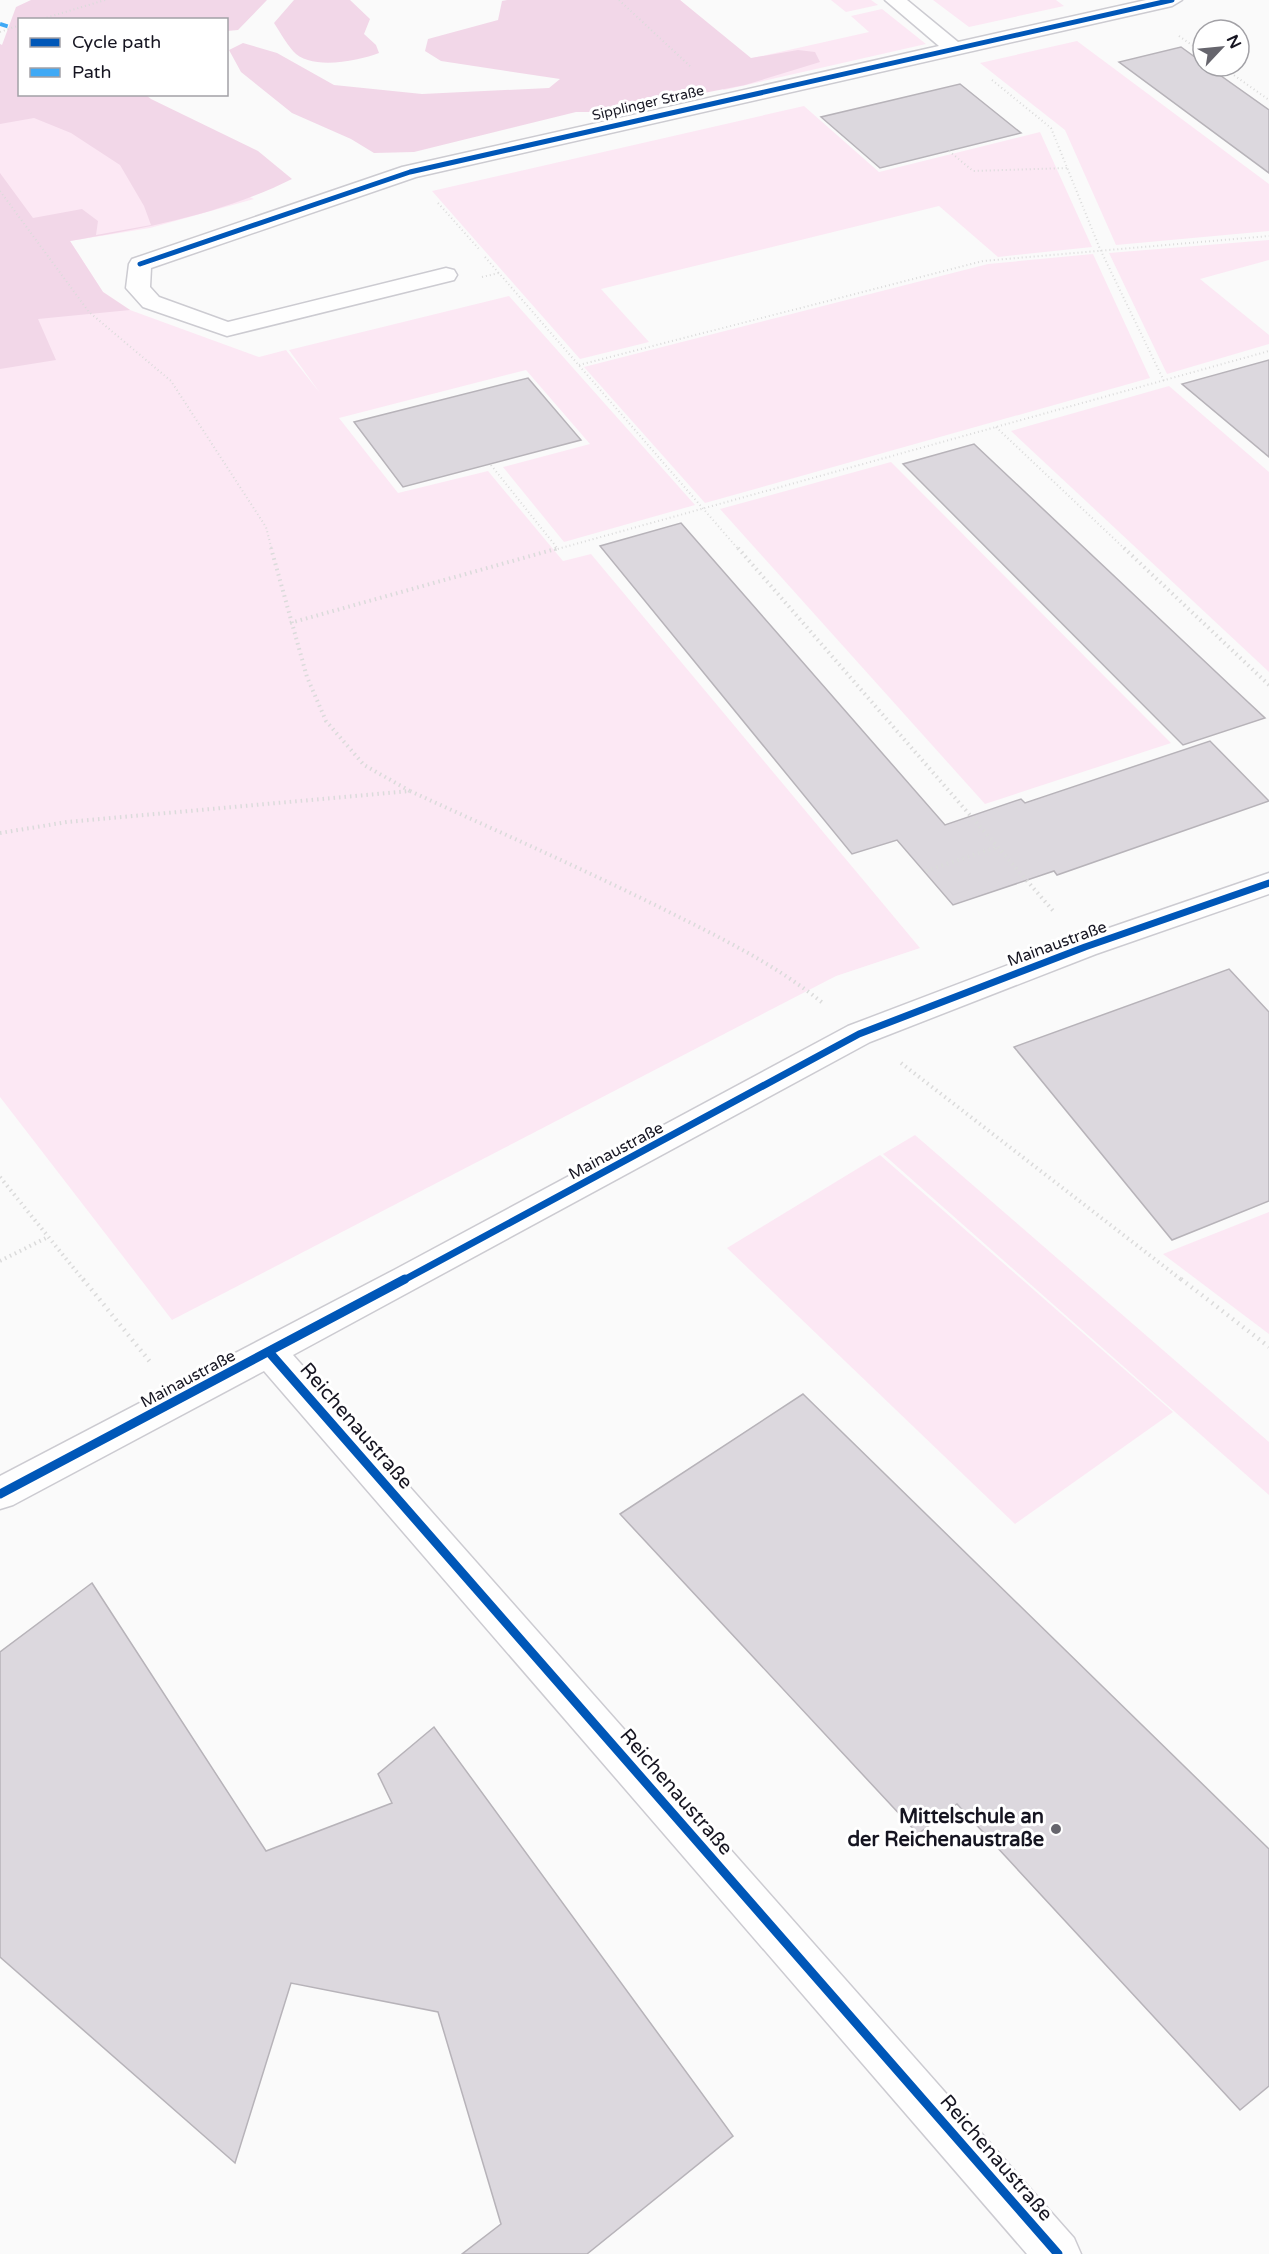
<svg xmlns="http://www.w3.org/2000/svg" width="1269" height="2254" font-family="'Varela Round',sans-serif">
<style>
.green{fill:#fce8f4}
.forest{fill:#f2d7e8}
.building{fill:#dcd8de;stroke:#b7b3b9;stroke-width:1.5}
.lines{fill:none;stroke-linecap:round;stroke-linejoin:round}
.minor-casing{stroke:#cccbd1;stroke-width:3}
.path-far2{stroke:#dbdbdb;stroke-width:2;stroke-dasharray:1 3;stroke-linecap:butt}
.path-far1{stroke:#dbdbdb;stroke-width:4;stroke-dasharray:1.5 4;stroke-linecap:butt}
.path{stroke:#dbdbdb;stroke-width:4.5;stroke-dasharray:1.5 5;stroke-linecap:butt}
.minor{fill:#fefefe;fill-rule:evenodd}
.quiet{stroke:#3fa9f5;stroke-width:4;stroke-dasharray:8 4;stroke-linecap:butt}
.cycleway-far2-casing{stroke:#fff;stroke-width:8}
.cycleway-far1-casing{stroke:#fff;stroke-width:10}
.cycleway-casing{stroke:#fff;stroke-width:13}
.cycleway-far2{stroke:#0057b8;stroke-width:5}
.cycleway-far1{stroke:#0057b8;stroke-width:7}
.cycleway{stroke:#0057b8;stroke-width:9}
.poi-dot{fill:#66656d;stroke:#fff;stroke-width:2}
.labels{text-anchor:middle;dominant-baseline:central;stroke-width:6;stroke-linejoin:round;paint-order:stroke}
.far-street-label{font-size:14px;fill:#161521;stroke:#fff}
.street-label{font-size:16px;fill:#161521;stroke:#fff}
.near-street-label{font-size:20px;fill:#161521;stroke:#fff}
.near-poi-label{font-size:20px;font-weight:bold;fill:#161521;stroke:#fff;text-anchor:end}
</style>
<rect width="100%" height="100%" fill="#fafafa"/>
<g class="green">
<path d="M624 0H680L748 59 869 32 851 16 882 9 926 44 724 90Z"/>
<path d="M831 0H871L878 5 846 12Z"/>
<path d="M933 0H1056L1064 6 969 27Z"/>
<path d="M1077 41 1269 184V231L1116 245 1065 130 980 63Z"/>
<path d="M0 44 19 56 20 94 254 199 150 228 70 241 103 292 130 310 259 357 286 350 320 393 289 350 509 296 695 505 564 542 503 467 590 444 526 370 339 418 398 493 488 471 563 561 591 554 920 948 836 976 172 1320 0 1097Z"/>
<path d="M804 106 879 172 1040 132 1092 247 998 257 939 206 601 289 649 342 580 359 432 191Z"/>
<path d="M1269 240V260L1200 279 1269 335V344L1167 374 1109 253Z"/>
<path d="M1093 254 1150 378 705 503 584 367 988 264Z"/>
<path d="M1169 386 1269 472V672L1011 431Z"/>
<path d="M891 462 1171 743 985 804 720 509Z"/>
<path d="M915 1135 1269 1442V1495L883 1154Z"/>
<path d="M880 1155 1173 1412 1015 1524 727 1248Z"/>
<path d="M1269 1212V1334L1163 1254Z"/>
</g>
<g class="forest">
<path d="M31 0H267L238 30 227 31 226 20H20V94L146 95 151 99 258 151 292 179C222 214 147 228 70 241L103 292 130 310 38 319 56 360 0 369V173L33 218 82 209 98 221 96 235 151 225 144 206 120 165 71 133 34 118 0 124V44L2 45 16 7Z"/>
<path d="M294 0H350L370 19 364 34 376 45 379 53C358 61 310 71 293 51 286 43 280 32 274 23Z"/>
<path d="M507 0H680L751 58 798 50 815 52 820 62 745 85 606 112H576L414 152 374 153 351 139 292 113 241 72 229 50 243 43 277 53 334 85 422 94 549 88 560 79 441 61 425 51 428 39 498 20 502 1Z"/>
</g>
<g class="building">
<path d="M1181 47 1203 63V66H1207L1269 110V173L1119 62Z"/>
<path d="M960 84 1021 133 880 168 821 117Z"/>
<path d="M1269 360V457L1182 384Z"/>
<path d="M528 378 581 440 403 487 354 422Z"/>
<path d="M974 444 1234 689 1265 718 1183 745 903 464Z"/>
<path d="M681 523 945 825 1021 799 1025 803 1210 741 1269 801 1057 875 1054 871 953 905 897 840 852 854 600 546Z"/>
<path d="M1229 969 1269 1012V1201L1172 1240 1014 1047Z"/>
<path d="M803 1394 1269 1849V2086L1240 2110 957 1804 918 1834 620 1514Z"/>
<path d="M92 1583 266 1851 392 1803 378 1774 434 1727 733 2136 587 2254H462L501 2224 438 2012 291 1983 235 2163 0 1957V1652Z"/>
</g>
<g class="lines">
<defs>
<g id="minor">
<path d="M885 0H907L958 42 1146 0H1182L1172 6 416 177 151 268 150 287 159 297 228 322 446 268 454 270 457 275 454 280 227 336 143 307 126 288 129 264 132 259 402 167 939 46Z"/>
<path d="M1269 873V894L1096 954 870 1042 293 1355 1074 2238 1081 2254H1027L264 1371 13 1505 0 1509V1476L394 1270 848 1026 1074 940Z"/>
</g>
</defs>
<use href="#minor" class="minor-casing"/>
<g class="path-far2">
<path d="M619 0 692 68"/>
<path d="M39 20 105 0"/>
<path d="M0 32 20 25"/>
<path d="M1179 36 1203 53"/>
<path d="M1221 66 1269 100"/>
<path d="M992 80 1051 128 1100 249 1164 381"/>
<path d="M949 151 973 171 1067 168"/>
<path d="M0 191 89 312 171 381 266 527 272 550"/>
<path d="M438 203 479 249"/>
<path d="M485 257 739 550"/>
<path d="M482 277 499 273"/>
<path d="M579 365 983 261 1269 236"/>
<path d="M996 427 1126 550"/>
<path d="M491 465 558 549"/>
<path d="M554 550 1269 351"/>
</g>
<g class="path-far1">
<path d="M738 548 1055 913"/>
<path d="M1124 548 1269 685"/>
<path d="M290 623 559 548"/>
<path d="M410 791C499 832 588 871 675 915 727 941 779 967 824 1004"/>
<path d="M0 833 67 822 410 791 364 765 326 721 307 677 271 548"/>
<path d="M926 871 997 847"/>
<path d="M901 1063 1183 1281"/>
<path d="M0 1177 84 1281"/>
<path d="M0 1261 48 1237"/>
</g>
<g class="path">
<path d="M83 1279 151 1363"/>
<path d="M1181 1279 1269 1347"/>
</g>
<use href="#minor" class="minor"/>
<path class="quiet" d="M0 24 10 27"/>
<defs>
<path id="cycleway-far2" d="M140 264 410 172 1172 0"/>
<path id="cycleway-far1" d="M402 1281 859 1034 1085 947 1269 883"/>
<g id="cycleway">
<path d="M269 1352 1058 2254"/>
<path d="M0 1494 405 1279"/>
</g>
</defs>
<use href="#cycleway-far2" class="cycleway-far2-casing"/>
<use href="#cycleway-far1" class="cycleway-far1-casing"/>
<use href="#cycleway" class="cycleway-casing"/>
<use href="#cycleway-far2" class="cycleway-far2"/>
<use href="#cycleway-far1" class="cycleway-far1"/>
<use href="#cycleway" class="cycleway"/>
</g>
<circle class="poi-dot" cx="1056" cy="1829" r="6"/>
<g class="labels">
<g class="far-street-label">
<text transform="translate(648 103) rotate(-13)">Sipplinger Straße</text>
</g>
<g class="street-label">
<text transform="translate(1057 944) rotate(-20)">Mainaustraße</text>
<text transform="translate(616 1151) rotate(-28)">Mainaustraße</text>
<text transform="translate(188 1379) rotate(-28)">Mainaustraße</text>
</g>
<g class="near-street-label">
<text transform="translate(356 1426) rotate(49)">Reichenaustraße</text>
<text transform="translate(676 1792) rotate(49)">Reichenaustraße</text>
<text transform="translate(996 2158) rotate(49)">Reichenaustraße</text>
</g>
<g class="near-poi-label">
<text x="1044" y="1817">Mittelschule an<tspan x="1044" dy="23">der Reichenaustraße</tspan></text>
</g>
</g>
<rect x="18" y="18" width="210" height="78" fill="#ffffff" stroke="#a2a1a6" stroke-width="1.5"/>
<rect x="30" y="38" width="30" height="9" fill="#0057b8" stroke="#a2a1a6" stroke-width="1.5"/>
<text x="72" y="48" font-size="18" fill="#161521">Cycle path</text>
<rect x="30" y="68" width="30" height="9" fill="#3fa9f5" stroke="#a2a1a6" stroke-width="1.5"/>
<text x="72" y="78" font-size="18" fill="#161521">Path</text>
<g transform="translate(1221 48) rotate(64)"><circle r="28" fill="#ffffff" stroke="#a2a1a6" stroke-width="1.5"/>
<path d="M0-4.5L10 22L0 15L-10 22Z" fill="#66656d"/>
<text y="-9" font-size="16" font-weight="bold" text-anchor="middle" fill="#161521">N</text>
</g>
</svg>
